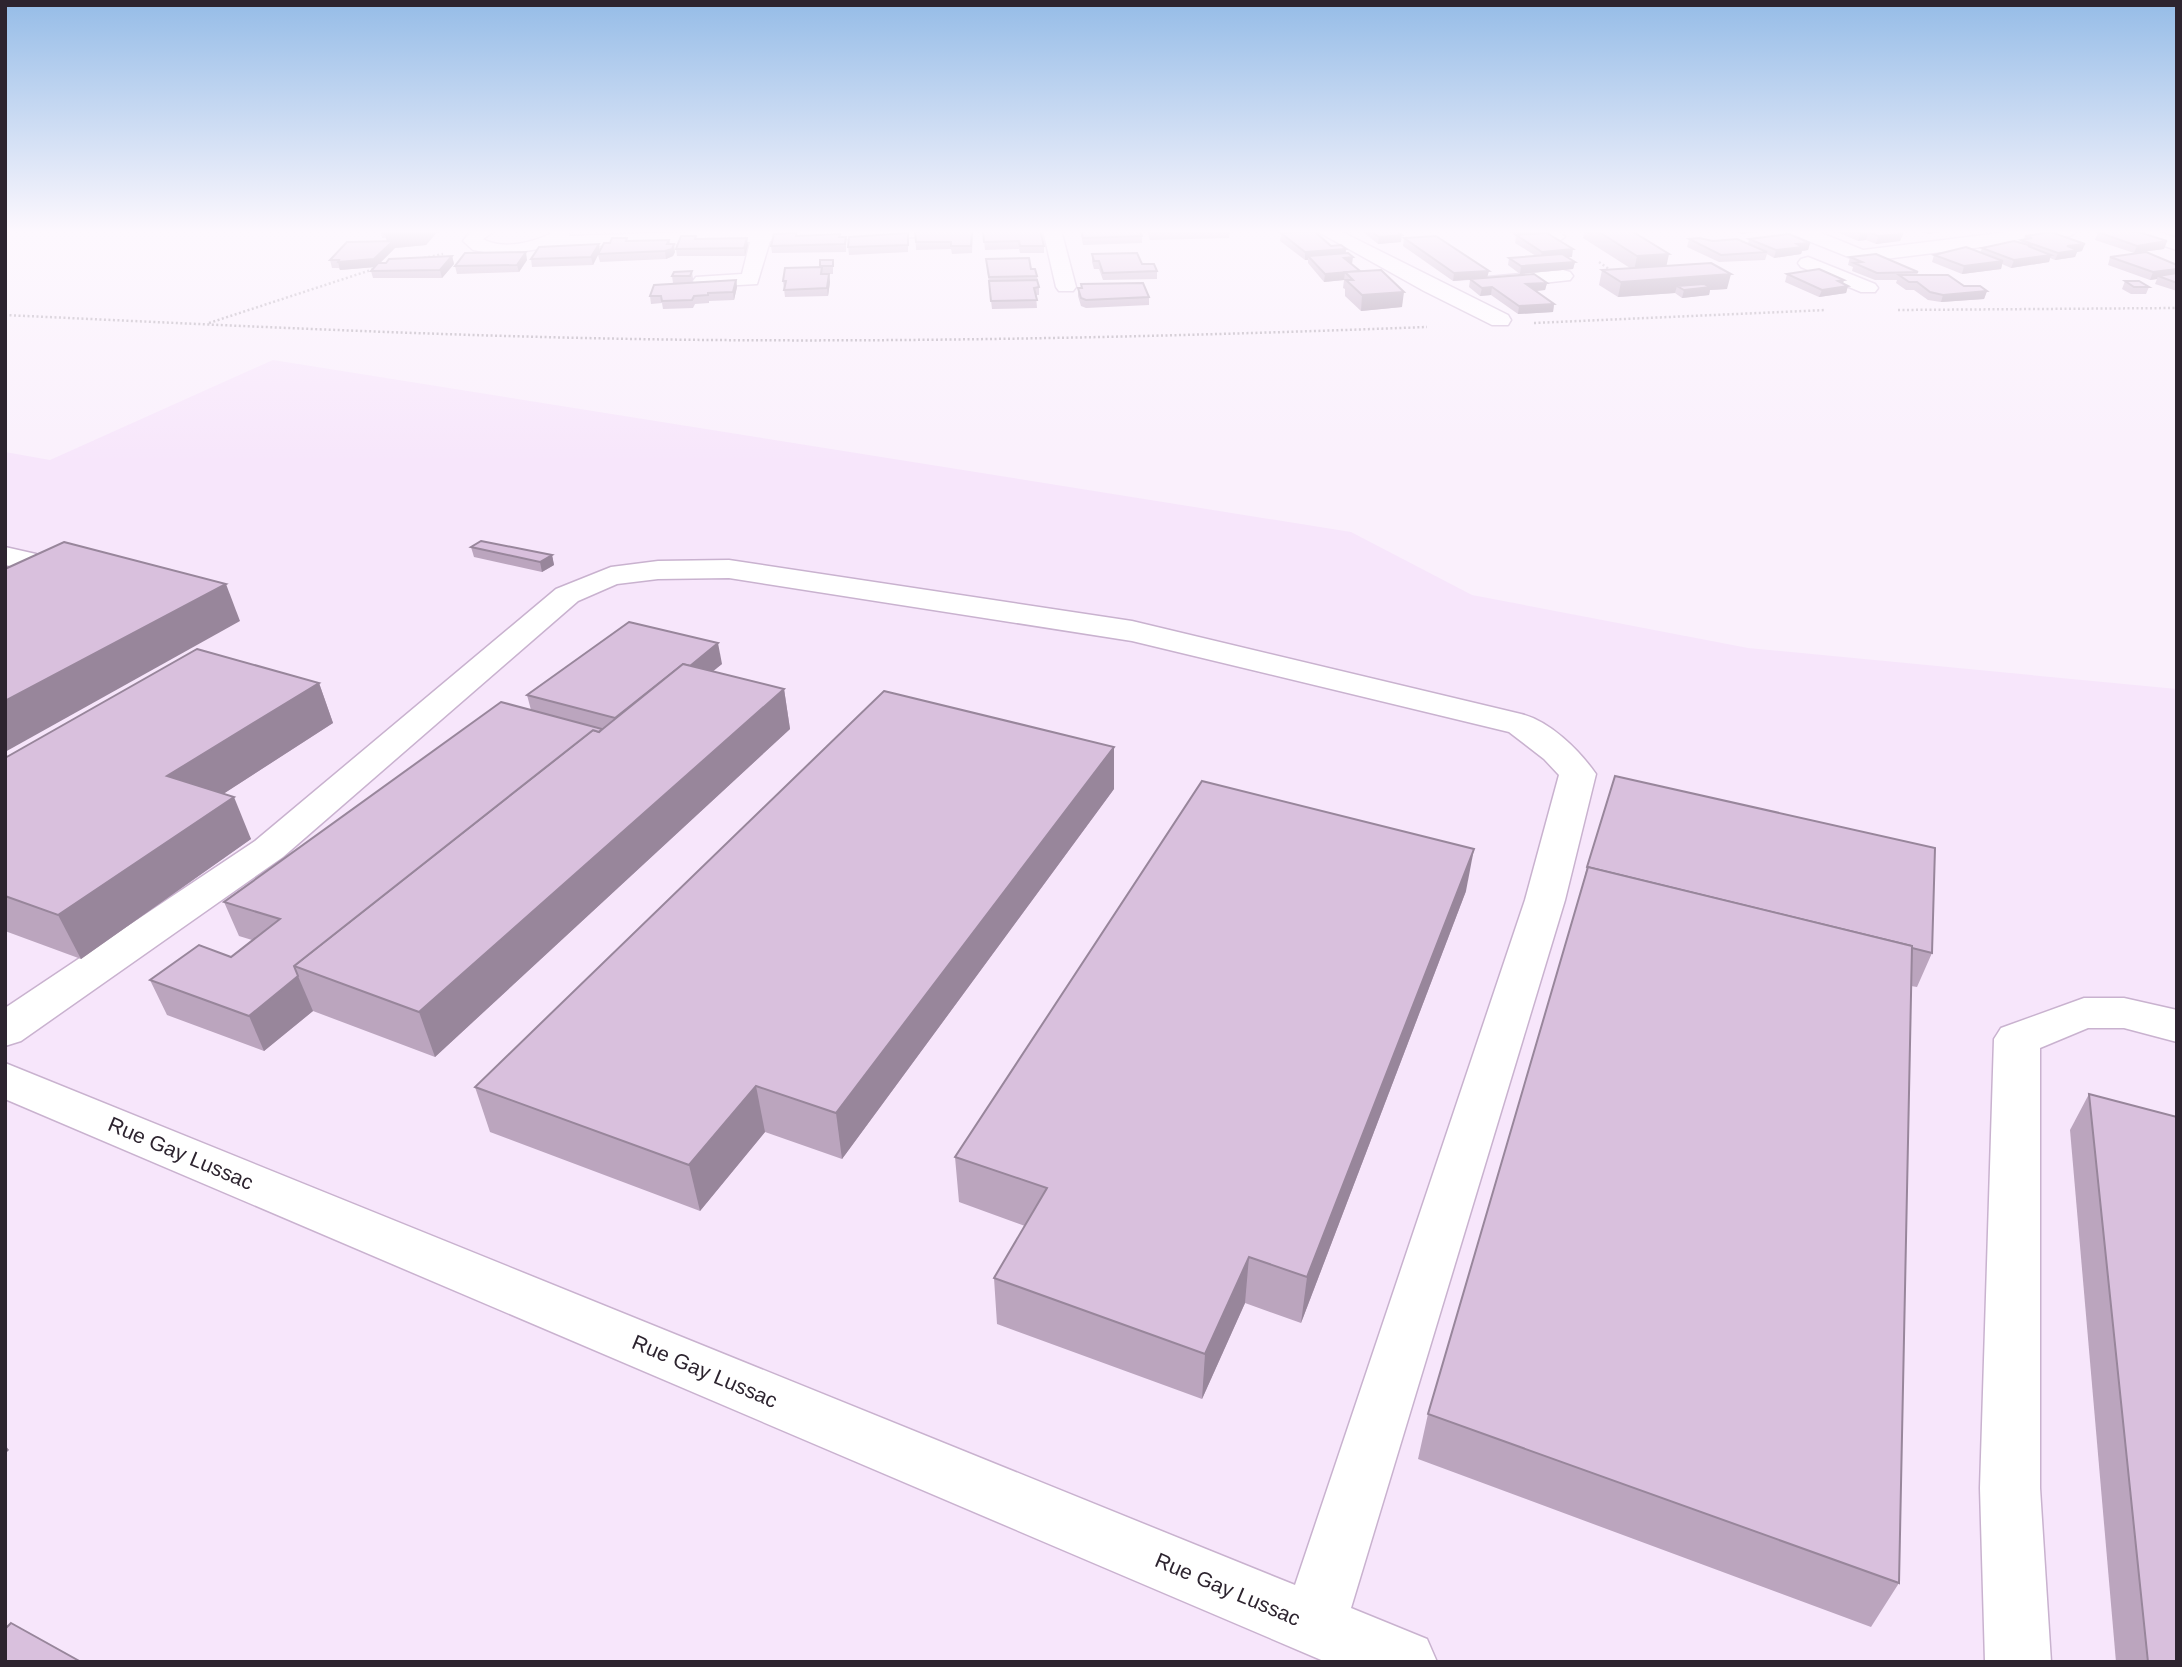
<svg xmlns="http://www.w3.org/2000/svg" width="2182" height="1667" font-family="Helvetica,sans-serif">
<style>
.built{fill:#f7e6fb}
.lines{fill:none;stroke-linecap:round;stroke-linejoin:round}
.minor-casing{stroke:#c9b2cf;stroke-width:3}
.path{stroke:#a89faa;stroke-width:2.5;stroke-dasharray:2 2.5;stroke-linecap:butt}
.minor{fill:#fff;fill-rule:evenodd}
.wall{fill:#bba5be}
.shaded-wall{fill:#98869b}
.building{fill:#d9c0dd;stroke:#98869b;stroke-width:2}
.labels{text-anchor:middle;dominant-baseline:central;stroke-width:7;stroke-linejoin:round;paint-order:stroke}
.near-street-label{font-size:21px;fill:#2d242f;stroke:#fff}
</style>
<rect width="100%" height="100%" fill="#faf0fc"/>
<path class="built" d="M273 360 1351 532 1472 595 1748 648 2177 689V1662H5V452L50 460Z"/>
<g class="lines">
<defs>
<g id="minor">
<path d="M472 230H496L483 239C502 250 531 243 550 234L551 230H569V236L754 230H965L956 236 770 241 757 284 703 287 696 285 693 281 696 277 742 274 750 242 550 247 502 255 473 250 463 241Z"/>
<path d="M1043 230H1061L1076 287 1073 291H1059L1056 287Z"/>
<path d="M1315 230H1338L1508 315 1511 320 1508 325H1492L1424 291Z"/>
<path d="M1536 230H1558L1565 237 1556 243 1549 241Z"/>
<path d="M1789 230H1814L1863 250 2024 230H2079L2070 236 1861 262 1791 234Z"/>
<path d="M2125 230H2153L2177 238V250L2127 234Z"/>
<path d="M1808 257 1875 284 1878 288 1875 292H1861L1801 267 1798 263 1801 259Z"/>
<path d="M1563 270 1570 272 1573 276 1570 280 1488 289 1481 287 1478 283 1481 279 1488 277Z"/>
<path d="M5 547 36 554 41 560 36 566 26 569 5 565Z"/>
<path d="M729 560 1132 621 1521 714C1550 721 1579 750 1596 774L1565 900 1351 1608 1427 1639 1437 1662H1326L5 1099V1063L1295 1585 1525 900 1559 775 1544 759 1509 732 1132 641 729 578 658 579 617 584 578 601 283 857 21 1041 5 1046V1008L255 841 556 589 611 567 658 561Z"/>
<path d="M2084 998H2124L2177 1010V1042L2124 1028H2088L2040 1048V1488L2051 1662H1985L1980 1488 1994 1039 2001 1028Z"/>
</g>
</defs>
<use href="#minor" class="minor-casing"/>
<g class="path">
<path d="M424 258 443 254"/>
<path d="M1599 262 1613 272"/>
<path d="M1898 310 2177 308"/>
<path d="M5 315C241 326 476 338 712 340 951 342 1189 336 1427 327"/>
<path d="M209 323 374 269"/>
<path d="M1534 323 1826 310"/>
</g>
<use href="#minor" class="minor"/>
</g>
<g class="wall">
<path d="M380 230H439L426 245 395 248 380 263 452 256 454 264 442 278H373L371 271 374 267 340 270 339 268H332L330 260 387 241 386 238H382Z"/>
<path d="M915 230H973L972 253 952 254 951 249 916 250Z"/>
<path d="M983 230 1044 246V253H1020L1019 249 985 250Z"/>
<path d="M1080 230H1139L1142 236V243L1083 245Z"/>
<path d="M1147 230H1230L1229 238 1150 240Z"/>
<path d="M1362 230H1395L1401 242 1378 244 1362 231Z"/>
<path d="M1507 230H1539V234L1572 257H1567L1575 262 1573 269 1520 274 1508 265 1509 258 1536 256 1515 243 1516 236Z"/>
<path d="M1585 230H1630L1666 266 1727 289 1710 290 1709 295 1682 298 1675 293 1618 297 1599 285 1602 270 1630 268 1583 238Z"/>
<path d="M1732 230H1773L1741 234Z"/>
<path d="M1837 230H1894L1903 234 1900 241 1876 244 1866 240 1858 241 1837 232Z"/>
<path d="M1916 230H1954L1928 234Z"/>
<path d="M2098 232 2167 241 2164 249 2134 253 2095 240Z"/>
<path d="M796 233 797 236 840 234V237H846V252L772 253 771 246Z"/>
<path d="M908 233V252L849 255 848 247Z"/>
<path d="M1281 233 1346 249V253L1352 264 1402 307 1361 311 1345 296V289L1343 288 1344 280 1324 282 1308 263V260H1305L1280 241Z"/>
<path d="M696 236V239L748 245 745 256H677L676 249Z"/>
<path d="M2025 236 2082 251 2077 252 2075 257 2055 260 2050 258 2049 262 2011 268 2002 264 2001 269 1962 274 1932 262 1934 255 1980 253 1982 248 2020 243 2021 240 2024 239Z"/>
<path d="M1404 238 1487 278 1547 283 1545 290 1536 291 1554 304 1553 312 1518 314 1491 295 1480 296 1469 287 1470 280 1453 281 1403 246Z"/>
<path d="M1689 239 1748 244 1749 239 1810 243 1808 250 1802 251 1801 254 1774 258 1767 254 1765 260 1719 262 1687 247Z"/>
<path d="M669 240 670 244 675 252 673 256 666 259 600 262 598 255 593 265 532 267 531 259 600 250 628 241Z"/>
<path d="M1092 254 1142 264 1157 271V279L1103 280 1099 269H1094L1092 262Z"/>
<path d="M1850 257 1918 272 1917 275 1987 291 1984 299 1941 302 1928 300 1914 290H1906L1896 283 1897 280H1875L1852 271 1853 267 1848 265Z"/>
<path d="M2110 257 2177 265V291L2155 284 2157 279 2150 280 2108 265Z"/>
<path d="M986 259 1031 269 1037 276 1039 287V295H1036L1037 308 992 309Z"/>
<path d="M527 260 519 272 457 274 455 266Z"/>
<path d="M833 260V274H823H829L830 282 828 296 785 297 783 281 820 267Z"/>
<path d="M692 271 693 279 692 282 736 280 737 287 734 300 709 301V303L695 304 693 308 663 309 662 303 651 304 650 296 673 283 672 276Z"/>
<path d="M1787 274 1843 283 1848 286 1846 293 1819 297 1785 282Z"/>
<path d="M2125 281 2149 287 2146 294H2131L2122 289Z"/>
<path d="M1081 284 1149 297V305L1086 308 1081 306 1078 296V288H1081Z"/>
<path d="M471 547 552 555 554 565 542 572 474 557Z"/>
<path d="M722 664 712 671 784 689 790 729 435 1057 313 1011 264 1051 167 1015 150 980 231 957 252 940 239 936 224 902 531 710 527 695Z"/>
<path d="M319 683 333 723 223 794 251 839 81 959 5 931V758Z"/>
<path d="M1114 789 842 1159 765 1132 700 1211 490 1132 475 1087Z"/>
<path d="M1587 867 1932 953 1917 987 1911 986 1899 1583 1871 1627 1418 1459 1428 1414 1582 887Z"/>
<path d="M1466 891 1301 1323 1245 1303 1202 1399 997 1324 994 1278 1025 1226 959 1202 955 1157Z"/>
<path d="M2089 1094 2177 1662H2116L2070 1130Z"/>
</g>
<g class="shaded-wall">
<path d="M423 230H439L426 245 395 248 376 267 340 270 338 262 388 246 385 234Z"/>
<path d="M1518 230H1539V234L1517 236Z"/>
<path d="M1742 230H1773L1741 234Z"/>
<path d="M1929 230H1954L1928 234Z"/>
<path d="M1868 232 1866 240 1858 241 1861 233Z"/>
<path d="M1903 234 1900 241 1876 244 1878 236Z"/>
<path d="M1402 235 1401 242 1378 244 1379 237Z"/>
<path d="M747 238 748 245 745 256 744 248Z"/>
<path d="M669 240 670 247 674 244 675 252 673 256 666 259 665 251Z"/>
<path d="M2167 241 2164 249 2134 253 2137 246Z"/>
<path d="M1810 243 1808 250 1802 251 1801 254 1774 258 1776 250 1797 244Z"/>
<path d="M599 244 600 251 593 265 591 257Z"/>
<path d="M2085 244 2082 251 2077 252 2075 257 2055 260 2058 253 2067 246Z"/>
<path d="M1346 249 1345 257 1308 256V260H1305V252Z"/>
<path d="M1573 249 1572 257 1540 259 1542 252Z"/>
<path d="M526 252 527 260 519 272 517 265Z"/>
<path d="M1669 254 1666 268 1634 271 1637 256Z"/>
<path d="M2051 255 2049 262 2011 268 2014 260Z"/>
<path d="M452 256 454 264 442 278 440 270Z"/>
<path d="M1353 257 1352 264 1344 258Z"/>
<path d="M2003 261 2001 269 1962 274 1964 266Z"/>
<path d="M1575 262 1573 269 1520 274 1521 266Z"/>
<path d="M2177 269V276H2158L2157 279 2150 280 2153 272Z"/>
<path d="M1489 271 1487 278 1453 281 1454 273Z"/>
<path d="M1345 272 1344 280 1324 282 1325 274Z"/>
<path d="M829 274 830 282 828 296 827 288Z"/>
<path d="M1731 274 1727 289 1710 290 1709 295 1682 298 1684 290 1677 286 1675 293 1618 297 1621 282Z"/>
<path d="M736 280 737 287 734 300 733 292Z"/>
<path d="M1844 280 1842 287 1848 286 1846 293 1819 297 1822 290 1838 281Z"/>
<path d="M1547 283 1545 290 1525 292 1526 284Z"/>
<path d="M1492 287 1491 295 1480 296 1482 288Z"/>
<path d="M1987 291 1984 299 1941 302 1943 295Z"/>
<path d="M1404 292 1402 307 1361 311 1362 295Z"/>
<path d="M1554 304 1553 312 1518 314 1519 306Z"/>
<path d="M552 555 554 565 542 572 540 562Z"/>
<path d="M226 584 240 621 5 752V701Z"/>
<path d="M718 643 722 664 626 742 621 720Z"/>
<path d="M319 683 333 723 186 818 167 776Z"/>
<path d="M784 689 790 729 435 1057 419 1012Z"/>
<path d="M1114 747V789L842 1159 836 1113Z"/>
<path d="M234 797 251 839 81 959 58 915Z"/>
<path d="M1474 849 1466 891 1301 1323 1307 1277Z"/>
<path d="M298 976 313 1011 264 1051 249 1016Z"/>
<path d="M756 1086 765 1132 700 1211 689 1165Z"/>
<path d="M1249 1257 1245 1303 1202 1399 1205 1354Z"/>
<path d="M5 1445 9 1450 5 1454Z"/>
</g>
<g class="building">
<path d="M389 230H423L385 234Z"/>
<path d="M915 230H972L971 246H951V242H916Z"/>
<path d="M983 230H1040L1044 246H1020L1019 241 984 242Z"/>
<path d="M1081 230H1139L1142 236 1083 238Z"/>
<path d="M1149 230H1230L1150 232Z"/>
<path d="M1370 230H1395L1402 235 1379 237Z"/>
<path d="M1596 230H1630L1669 254 1637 256Z"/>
<path d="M1853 230H1894L1903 234 1878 236 1868 232 1861 233Z"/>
<path d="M2114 230H2125L2139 232 2167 241 2137 246 2098 232Z"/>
<path d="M1314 231 1331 246 1341 245 1346 249 1305 252 1281 233Z"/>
<path d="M2051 232 2085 244 2067 246 2078 250 2058 253 2021 240 2032 238 2025 236Z"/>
<path d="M796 233V236L840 234 839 237H846L845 244 771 246 774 234Z"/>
<path d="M908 233V245L848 247 849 237Z"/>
<path d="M1547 233 1573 249 1542 252 1516 235Z"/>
<path d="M1789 234 1810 243 1797 244 1803 247 1776 250 1749 239Z"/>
<path d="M681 236H696L695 239 747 238 744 248 676 249Z"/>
<path d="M1436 236 1489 271 1454 273 1404 238Z"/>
<path d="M612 238H627L626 241 669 240 667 244H674L672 249 665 251 598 254 604 243H610Z"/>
<path d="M1699 238 1713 241 1737 239 1767 252 1721 255 1689 239Z"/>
<path d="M393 241 374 259 338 262 339 260H330L347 242Z"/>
<path d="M2014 241 2032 246H2028L2051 255 2014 260 1982 248Z"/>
<path d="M599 244 591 257 531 259 539 247Z"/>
<path d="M1966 247 2003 261 1964 266 1934 255Z"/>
<path d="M526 252 517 265 455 266 465 253Z"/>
<path d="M2146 252 2177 265V269L2153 272 2110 257Z"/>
<path d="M1137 253 1142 264H1154L1157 271 1103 273 1099 261H1094L1092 254Z"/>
<path d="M1348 253 1353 257 1344 258 1360 271 1325 274 1308 256Z"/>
<path d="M1562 254 1575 262 1521 266 1509 258Z"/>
<path d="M1876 254 1918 272 1877 273 1854 263 1862 262 1850 257Z"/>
<path d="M452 256 440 270 371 271 378 263H386L389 259Z"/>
<path d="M1029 258 1031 269H1035L1037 276 989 277 986 259Z"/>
<rect x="820" y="260" width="13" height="6"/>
<path d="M1711 263 1731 274 1621 282 1602 270Z"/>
<path d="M822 267 821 274H829L827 288 784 290 786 281H783L785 268Z"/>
<path d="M1819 269 1844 280 1838 281 1848 286 1822 290 1787 274Z"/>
<path d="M1381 270 1404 292 1362 295 1346 280H1353L1345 272Z"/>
<path d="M692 271 690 276H672L674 272Z"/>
<path d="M2177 273V283L2158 276Z"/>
<path d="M1534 274 1547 283 1526 284 1554 304 1519 306 1492 287 1482 288 1470 279Z"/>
<path d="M1899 275H1948L1964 286H1980L1987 291 1943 295 1930 292 1917 282H1909Z"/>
<path d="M736 280 733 292 708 293V295L694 296 692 300 662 301 661 296H650L654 285Z"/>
<path d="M1037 280 1039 287 1034 288 1037 300 991 301 989 281Z"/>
<path d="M2125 281H2139L2149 287H2134Z"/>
<path d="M1143 283 1149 297 1086 300 1081 298 1078 288H1082L1081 284Z"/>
<path d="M1704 284 1711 287 1684 290 1677 286Z"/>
<path d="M481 541 552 555 540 562 471 547Z"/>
<path d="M64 542 226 584 5 701V569Z"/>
<path d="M629 622 718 643 690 666 683 664 615 718 527 695Z"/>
<path d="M197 649 319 683 167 776 234 797 58 915 5 896V758Z"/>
<path d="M683 664 784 689 419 1012 294 966 593 730 599 732Z"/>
<path d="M884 691 1114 747 836 1113 756 1086 689 1165 475 1087Z"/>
<path d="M501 702 602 729 599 732 593 730 294 966 298 976 249 1016 150 980 199 945 231 957 280 919 224 902Z"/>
<path d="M1615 776 1935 848 1932 953 1912 948V946L1587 867Z"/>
<path d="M1202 781 1474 849 1307 1277 1249 1257 1205 1354 994 1278 1047 1188 955 1157Z"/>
<path d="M1588 867 1912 946 1899 1583 1428 1414Z"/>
<path d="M2089 1094 2177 1117V1662H2148Z"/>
<path d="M11 1623 81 1662H5V1629Z"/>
</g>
<linearGradient id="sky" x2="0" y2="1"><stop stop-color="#95bce7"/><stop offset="0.5" stop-color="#fdf8fe"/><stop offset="1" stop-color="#fdf8fe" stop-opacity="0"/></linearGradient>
<rect width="2182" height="463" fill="url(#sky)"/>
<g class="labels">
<g class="near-street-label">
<text transform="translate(181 1153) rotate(23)">Rue Gay Lussac</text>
<text transform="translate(705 1371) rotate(23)">Rue Gay Lussac</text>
<text transform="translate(1228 1589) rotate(23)">Rue Gay Lussac</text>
</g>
</g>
<rect width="2182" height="1667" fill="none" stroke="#2d242f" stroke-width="14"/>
</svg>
